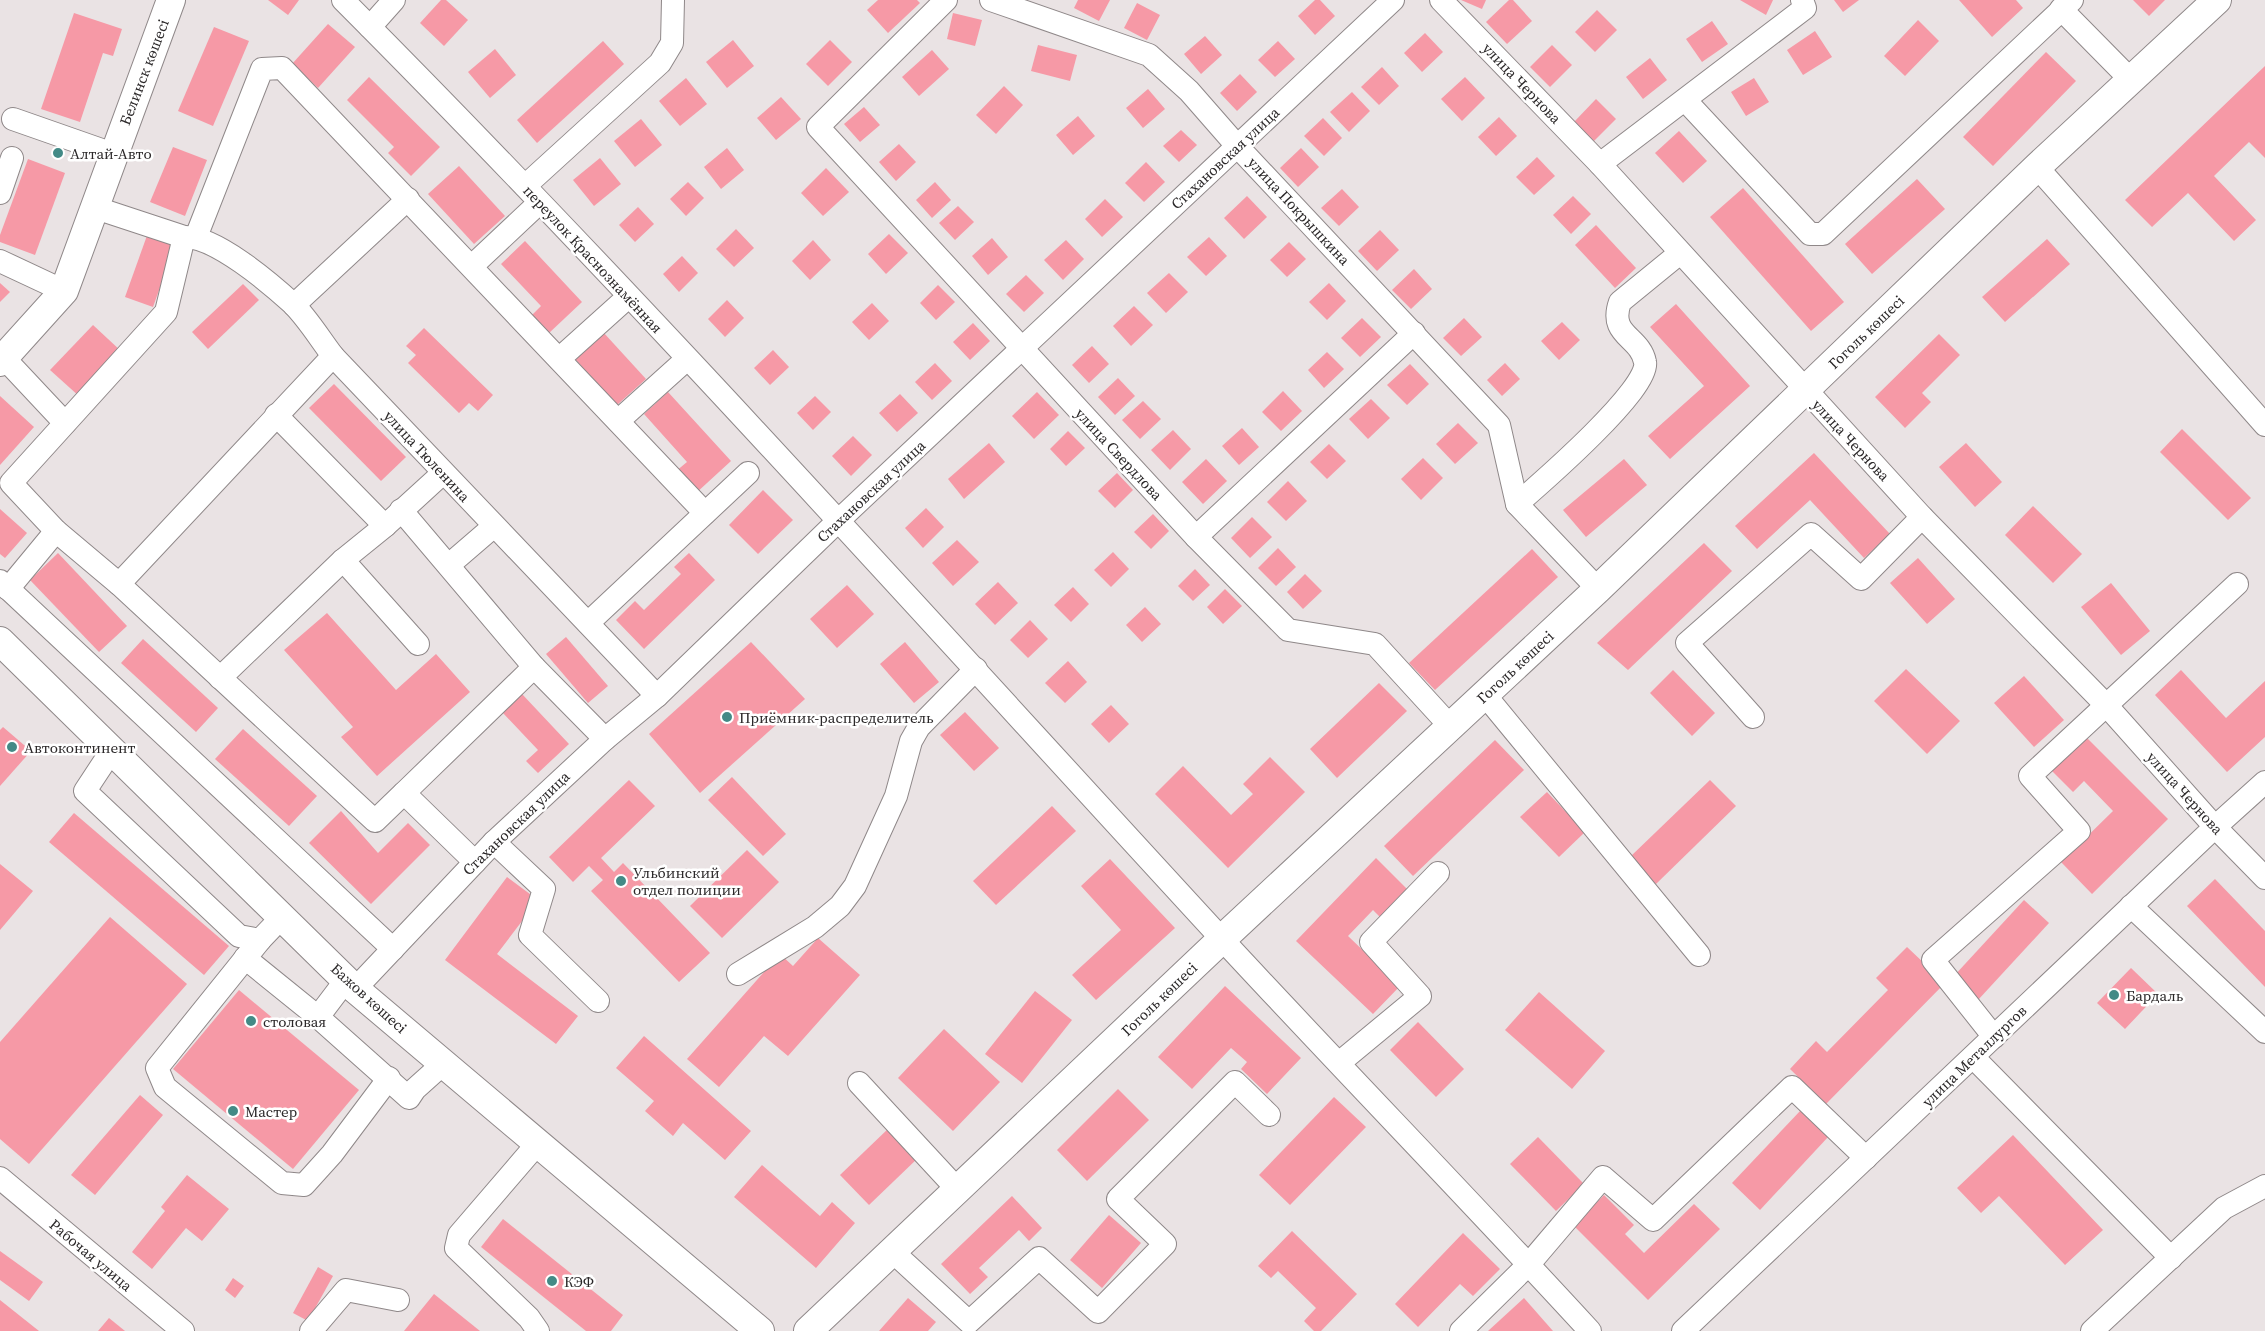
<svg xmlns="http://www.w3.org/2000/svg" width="2265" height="1331" font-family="'Source Serif 4',serif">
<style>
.building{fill:#f699a6}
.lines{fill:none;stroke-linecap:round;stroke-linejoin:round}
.minor-casing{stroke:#8f8889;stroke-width:24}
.major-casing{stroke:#8f8889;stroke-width:30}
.minor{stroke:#fff;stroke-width:22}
.major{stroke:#fff;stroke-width:28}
.poi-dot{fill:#438a86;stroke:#fff;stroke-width:2}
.labels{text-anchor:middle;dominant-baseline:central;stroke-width:5;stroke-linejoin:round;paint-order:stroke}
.street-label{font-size:15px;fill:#2b2829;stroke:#fff}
.poi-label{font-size:15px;fill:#2b2829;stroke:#fff;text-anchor:start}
</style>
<rect width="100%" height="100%" fill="#eae3e4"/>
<g class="building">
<path d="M268 0H299L288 15Z"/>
<path d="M441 0H446L468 20 444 46 420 23Z"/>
<path d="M878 0H917L920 3 888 33 867 10Z"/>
<path d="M1078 0H1110L1099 21 1074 8Z"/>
<path d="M1315 0H1320L1335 16 1315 35 1298 16Z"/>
<path d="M1461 0H1486L1482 9Z"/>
<path d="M1509 0H1513L1532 21 1507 44 1486 22Z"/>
<path d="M1740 0H1773L1766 15Z"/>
<path d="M1834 0H1859L1843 12Z"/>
<path d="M1959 0H2016L2023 8 1992 37Z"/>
<path d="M2133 0H2165L2149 16Z"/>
<path d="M1137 3 1160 15 1147 40 1124 28Z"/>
<path d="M1597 10 1617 30 1595 52 1575 32Z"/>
<path d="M74 13 122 29 113 56 103 53 80 122 41 109Z"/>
<path d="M953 13 982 20 975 46 947 39Z"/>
<path d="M1918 20 1939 41 1905 76 1884 56Z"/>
<path d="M1712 21 1728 44 1702 62 1686 39Z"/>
<path d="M328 24 355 47 318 88 292 64Z"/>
<path d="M214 27 249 41 213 126 178 111Z"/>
<path d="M1815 31 1832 57 1803 75 1787 50Z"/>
<path d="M1425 33 1443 52 1422 72 1404 53Z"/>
<path d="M1205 36 1222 55 1201 74 1184 54Z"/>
<path d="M733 40 754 66 727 88 706 62Z"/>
<path d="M830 40 852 62 828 86 806 64Z"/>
<path d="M603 41 624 64 537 143 517 120Z"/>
<path d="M1278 41 1295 59 1275 77 1258 60Z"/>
<path d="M1038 45 1077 55 1070 81 1031 71Z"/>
<path d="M1552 45 1572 65 1550 87 1530 67Z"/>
<path d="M495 49 516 75 490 98 468 72Z"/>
<path d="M932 50 949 69 919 96 902 77Z"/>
<path d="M2046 52 2076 81 1993 166 1963 137Z"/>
<path d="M1650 58 1667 80 1643 99 1626 77Z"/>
<path d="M2265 66V158L2249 142 2214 176 2256 220 2234 241 2188 193 2152 227 2125 200Z"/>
<path d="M1382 67 1399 86 1379 105 1361 87Z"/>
<path d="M1240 74 1257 92 1237 111 1220 93Z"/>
<path d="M369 77 440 147 411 176 388 153 394 147 347 100Z"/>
<path d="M1465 77 1485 98 1462 121 1441 99Z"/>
<path d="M686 78 707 104 680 126 659 101Z"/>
<path d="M1754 78 1769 102 1746 116 1731 92Z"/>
<path d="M1004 86 1023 105 996 134 976 115Z"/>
<path d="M1148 89 1165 109 1143 128 1126 108Z"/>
<path d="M1352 92 1370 111 1349 132 1330 112Z"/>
<path d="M781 97 801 119 776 140 757 118Z"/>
<path d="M1596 99 1616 119 1594 141 1574 122Z"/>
<path d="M864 107 880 125 860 142 844 124Z"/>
<path d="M1078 116 1095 136 1073 155 1056 135Z"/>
<path d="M1499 117 1517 136 1496 156 1478 137Z"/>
<path d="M1323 118 1342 138 1324 156 1304 136Z"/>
<path d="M641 119 662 145 635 167 614 141Z"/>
<path d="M1181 130 1197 145 1179 162 1163 146Z"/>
<path d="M1679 131 1707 161 1683 183 1655 153Z"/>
<path d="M899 144 916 162 896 181 879 162Z"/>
<path d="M173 147 207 160 185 216 150 202Z"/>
<path d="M727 148 744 170 721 189 704 167Z"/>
<path d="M1301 148 1319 167 1298 187 1280 168Z"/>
<path d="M1537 157 1555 176 1534 195 1516 177Z"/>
<path d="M600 158 621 184 594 206 573 180Z"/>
<path d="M28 159 65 173 35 255 0 242V235Z"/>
<path d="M1146 162 1165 182 1144 202 1125 183Z"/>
<path d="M459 166 505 216 474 244 428 194Z"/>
<path d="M826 168 849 192 823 216 801 193Z"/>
<path d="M1917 179 1945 209 1872 274 1845 244Z"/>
<path d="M688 182 704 198 686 216 670 199Z"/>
<path d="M935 182 951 200 932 218 916 200Z"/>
<path d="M1743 188 1844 302 1811 331 1710 217Z"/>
<path d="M1342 189 1359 207 1339 226 1321 208Z"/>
<path d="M1247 196 1267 217 1244 239 1224 218Z"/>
<path d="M1573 196 1591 214 1571 234 1553 215Z"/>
<path d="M1105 199 1123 217 1102 237 1085 219Z"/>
<path d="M958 206 974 222 955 240 939 223Z"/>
<path d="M638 207 654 224 635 242 619 225Z"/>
<path d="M1596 225 1636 268 1615 288 1575 245Z"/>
<path d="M736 229 754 248 734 267 716 249Z"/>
<path d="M149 230 177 240 153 307 125 297Z"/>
<path d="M1380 230 1399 250 1377 271 1358 251Z"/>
<path d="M889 234 908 253 886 274 868 254Z"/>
<path d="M1209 237 1227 256 1206 276 1187 257Z"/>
<path d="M992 238 1008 257 988 275 972 256Z"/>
<path d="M2047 239 2070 264 2005 322 1982 297Z"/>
<path d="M813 240 831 260 810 280 792 261Z"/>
<path d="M1066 240 1084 259 1063 280 1044 260Z"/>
<path d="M525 241 582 302 548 334 531 316 541 306 501 264Z"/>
<path d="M1289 242 1306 259 1287 277 1270 260Z"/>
<path d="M682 256 698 273 679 292 663 274Z"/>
<path d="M1414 269 1432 289 1411 309 1392 290Z"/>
<path d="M1169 273 1188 292 1166 313 1147 293Z"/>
<path d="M1026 275 1044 293 1024 312 1006 294Z"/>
<path d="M0 283 10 292 0 302Z"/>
<path d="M1329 283 1346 301 1327 320 1309 302Z"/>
<path d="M243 284 259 300 208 349 192 332Z"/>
<path d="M938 285 955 302 936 320 920 303Z"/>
<path d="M727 300 744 318 725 337 708 319Z"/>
<path d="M872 303 889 321 869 340 852 322Z"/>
<path d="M1676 304 1750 386 1670 459 1648 436 1704 386 1650 327Z"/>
<path d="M1134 306 1153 325 1131 346 1113 326Z"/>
<path d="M1362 318 1381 337 1360 357 1341 338Z"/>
<path d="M1464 318 1482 337 1461 356 1443 338Z"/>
<path d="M1562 322 1580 340 1559 360 1541 341Z"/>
<path d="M973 323 990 341 970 360 953 342Z"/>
<path d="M93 325 122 352 80 397 50 370Z"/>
<path d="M424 328 493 395 478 411 469 403 459 413 408 363 416 355 406 346Z"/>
<path d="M603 332 646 379 617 405 575 359Z"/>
<path d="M1939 334 1960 355 1922 393 1931 402 1905 428 1875 397Z"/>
<path d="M1092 346 1109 364 1089 383 1072 365Z"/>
<path d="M773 350 789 367 770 385 754 368Z"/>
<path d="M1327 352 1344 369 1324 388 1308 370Z"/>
<path d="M935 363 952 381 932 400 915 382Z"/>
<path d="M1505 363 1520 379 1502 396 1487 380Z"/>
<path d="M1410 364 1429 384 1407 405 1387 385Z"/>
<path d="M1118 378 1135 396 1115 415 1098 397Z"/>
<path d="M334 384 406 457 381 481 309 408Z"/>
<path d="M1283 391 1302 411 1281 431 1262 412Z"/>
<path d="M668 392 731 461 695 494 675 472 687 462 644 414Z"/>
<path d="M1037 392 1059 415 1034 439 1012 416Z"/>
<path d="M900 394 918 413 897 432 879 413Z"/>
<path d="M0 396 34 427 0 465Z"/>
<path d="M815 396 831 412 813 430 797 413Z"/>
<path d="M1371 399 1390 418 1368 439 1349 419Z"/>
<path d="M1143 401 1161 419 1140 439 1122 420Z"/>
<path d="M1458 423 1478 443 1455 464 1436 444Z"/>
<path d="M1242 428 1259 447 1239 465 1222 446Z"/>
<path d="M2182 429 2251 498 2228 520 2160 452Z"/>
<path d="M1173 430 1191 449 1170 470 1151 450Z"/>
<path d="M1068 431 1085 448 1066 466 1050 449Z"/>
<path d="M853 436 872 455 851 476 832 456Z"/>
<path d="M989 443 1005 462 964 499 948 479Z"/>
<path d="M1966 443 2002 482 1975 507 1939 467Z"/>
<path d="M1329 444 1346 461 1327 479 1310 462Z"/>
<path d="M1814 453 1890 534 1864 558 1810 500 1757 549 1735 526Z"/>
<path d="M1423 458 1443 478 1421 500 1401 479Z"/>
<path d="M1206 459 1227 481 1203 504 1182 482Z"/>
<path d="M1624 459 1647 485 1586 537 1563 510Z"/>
<path d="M1117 473 1133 490 1115 508 1098 491Z"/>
<path d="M1288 481 1307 501 1286 521 1267 502Z"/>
<path d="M763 490 793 520 758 554 729 525Z"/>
<path d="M2033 506 2082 554 2053 583 2005 535Z"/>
<path d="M926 508 944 527 923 548 905 528Z"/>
<path d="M0 509 27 533 5 558 0 554Z"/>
<path d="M1153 514 1169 531 1151 549 1134 532Z"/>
<path d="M1252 517 1272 537 1250 558 1231 538Z"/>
<path d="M957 540 979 562 953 586 932 563Z"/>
<path d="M1704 543 1732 571 1628 670 1597 643Z"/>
<path d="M1278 548 1296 567 1276 586 1258 568Z"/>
<path d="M1532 549 1558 577 1435 690 1409 663Z"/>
<path d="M1113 552 1129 569 1111 587 1094 570Z"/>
<path d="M58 553 127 626 99 652 30 580Z"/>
<path d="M689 553 715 580 644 649 616 620 635 601 644 610 681 574 674 567Z"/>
<path d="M1918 558 1955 599 1927 624 1890 583Z"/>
<path d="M1195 569 1210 585 1193 601 1178 586Z"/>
<path d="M1305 574 1322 591 1303 609 1287 592Z"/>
<path d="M998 582 1018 603 995 625 975 604Z"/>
<path d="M2111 583 2150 631 2121 655 2081 607Z"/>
<path d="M847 585 874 614 837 648 810 619Z"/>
<path d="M1073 587 1089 604 1071 622 1054 605Z"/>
<path d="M1225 589 1242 606 1223 624 1207 607Z"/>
<path d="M1145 607 1161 624 1142 642 1126 625Z"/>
<path d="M327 613 396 690 436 654 470 692 377 776 341 737 353 727 284 650Z"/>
<path d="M1030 620 1048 639 1028 658 1010 640Z"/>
<path d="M566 637 608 686 588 703 546 654Z"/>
<path d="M143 639 218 708 196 732 121 663Z"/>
<path d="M751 642 805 699 700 793 649 734Z"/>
<path d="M905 642 939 682 914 703 880 664Z"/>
<path d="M1068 661 1087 682 1065 703 1045 683Z"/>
<path d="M1906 669 1960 721 1927 754 1874 701Z"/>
<path d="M1673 670 1715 713 1692 736 1650 693Z"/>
<path d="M2181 670 2226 718 2265 681V737L2227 772 2155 695Z"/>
<path d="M2024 676 2064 720 2034 747 1994 703Z"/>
<path d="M1379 683 1407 711 1337 778 1310 749Z"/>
<path d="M522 694 569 744 538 773 526 761 538 750 503 713Z"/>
<path d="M1111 705 1129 724 1109 743 1091 724Z"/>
<path d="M965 712 999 748 974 771 940 735Z"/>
<path d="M3 727 31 751 0 786V730Z"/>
<path d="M243 729 317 796 289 826 215 759Z"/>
<path d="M2083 734 2168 819 2092 894 2061 862 2113 811 2084 781 2073 792 2049 768Z"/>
<path d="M1495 740 1524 770 1413 876 1384 846Z"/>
<path d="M1270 757 1305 792 1228 868 1155 794 1183 766 1231 815 1253 794 1243 784Z"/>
<path d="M732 777 786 834 763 856 708 800Z"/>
<path d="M629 780 655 806 601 858 614 872 623 863 710 953 679 982 591 891 603 880 589 866 573 882 549 857Z"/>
<path d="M1710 780 1736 806 1656 884 1630 857Z"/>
<path d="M1547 792 1585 832 1559 857 1520 817Z"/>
<path d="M1052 806 1076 831 996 905 973 881Z"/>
<path d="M341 811 378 853 408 823 430 845 371 904 309 843Z"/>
<path d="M74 813 229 946 204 975 49 842Z"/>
<path d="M747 850 779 882 722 938 690 906Z"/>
<path d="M1376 858 1410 892 1383 920 1373 910 1348 936 1400 986 1373 1014 1296 941Z"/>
<path d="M1110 859 1175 928 1096 1000 1072 975 1121 930 1081 886Z"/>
<path d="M0 864 33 891 0 930Z"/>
<path d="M507 877 538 900 497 954 578 1016 556 1044 445 960Z"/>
<path d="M2215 879 2265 931V987L2187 906Z"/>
<path d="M2024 900 2049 923 1978 1000 1953 977Z"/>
<path d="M110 917 187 984 29 1164 0 1139V1042Z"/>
<path d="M818 938 860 975 788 1056 764 1036 719 1087 687 1059 780 954 793 966Z"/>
<path d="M1907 947 1945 983 1826 1104 1790 1069 1816 1041 1827 1052 1888 990 1876 978Z"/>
<path d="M2131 968 2158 994 2125 1029 2097 1003Z"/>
<path d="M1225 986 1301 1058 1267 1094 1241 1069 1247 1062 1231 1048 1192 1089 1158 1057Z"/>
<path d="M239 990 359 1090 293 1169 173 1069Z"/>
<path d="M1035 991 1072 1020 1022 1083 985 1054Z"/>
<path d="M1539 992 1605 1051 1572 1089 1505 1030Z"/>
<path d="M1418 1022 1464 1069 1436 1097 1390 1050Z"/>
<path d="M944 1029 1000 1082 953 1131 898 1078Z"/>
<path d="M644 1036 751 1131 725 1160 683 1123 673 1136 645 1111 654 1101 616 1068Z"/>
<path d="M1118 1089 1149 1120 1087 1181 1057 1150Z"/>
<path d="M140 1095 163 1115 95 1195 71 1175Z"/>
<path d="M1334 1097 1366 1127 1290 1205 1259 1175Z"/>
<path d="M1801 1110 1829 1136 1760 1210 1732 1183Z"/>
<path d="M890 1127 919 1157 869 1205 840 1175Z"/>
<path d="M2013 1135 2103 1230 2065 1265 1999 1196 1981 1213 1957 1188Z"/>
<path d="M1538 1137 1584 1184 1556 1211 1510 1164Z"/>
<path d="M762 1165 820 1216 832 1202 855 1223 816 1268 734 1197Z"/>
<path d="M187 1175 229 1209 202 1241 186 1228 152 1269 132 1252 165 1211 161 1207Z"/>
<path d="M1604 1195 1634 1225 1625 1234 1644 1253 1694 1204 1720 1229 1648 1300 1574 1226Z"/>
<path d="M1012 1196 1042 1228 1029 1241 1019 1230 979 1268 988 1277 970 1294 941 1264Z"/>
<path d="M1109 1215 1141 1243 1102 1288 1070 1260Z"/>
<path d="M503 1219 623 1315 611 1331H586L481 1247Z"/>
<path d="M1292 1231 1357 1294 1321 1331H1314L1304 1321 1316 1308 1278 1271 1271 1278 1258 1266Z"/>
<path d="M1463 1233 1500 1269 1473 1296 1460 1284 1418 1327 1395 1304Z"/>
<path d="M0 1251 43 1282 29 1301 0 1280Z"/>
<path d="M318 1267 333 1276 308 1321 293 1313Z"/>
<path d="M233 1278 244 1286 235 1298 225 1290Z"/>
<path d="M434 1294 480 1331H404Z"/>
<path d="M908 1298 936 1322 928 1331H879Z"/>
<path d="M1524 1298 1553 1331H1488Z"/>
<path d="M0 1300 39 1331H0Z"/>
<path d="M109 1318 125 1331H98Z"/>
</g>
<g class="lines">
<defs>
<g id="minor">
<path d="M343 0C645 303 930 622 1220 937 1342 1069 1468 1198 1590 1331"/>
<path d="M946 0 818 127 1196 537 1288 630 1375 644 1450 726"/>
<path d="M991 0 1149 55 1189 91 1238 147 1499 425 1517 504 1598 589"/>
<path d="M1441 0 1600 164 1922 517 2107 706 2215 827 2265 878"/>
<path d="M2061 9 2131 80"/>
<path d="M370 27 394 0"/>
<path d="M1685 100 1810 234H1823L2072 0"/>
<path d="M13 119 113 154"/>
<path d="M1600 164 1805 8 1802 0"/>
<path d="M2037 167 2265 425"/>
<path d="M525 186 660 63 672 43 673 0"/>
<path d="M0 193 12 158"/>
<path d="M93 207 184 237C215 236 270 283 293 304 308 319 320 339 333 356L657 696"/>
<path d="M184 237 166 312 11 483 56 531 119 584 375 821 404 793 475 862"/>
<path d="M196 237 262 69 282 68 705 513"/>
<path d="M0 261 64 291"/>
<path d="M472 266 539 203"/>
<path d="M294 305 408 199"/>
<path d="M4 358 65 423"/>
<path d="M559 359 628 297"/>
<path d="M276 415 385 526 443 473"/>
<path d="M618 421 687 359"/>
<path d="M1517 504C1540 484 1651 388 1645 362 1640 336 1608 336 1620 302L1680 253"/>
<path d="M401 510 534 667 605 739"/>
<path d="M1196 537 1414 333"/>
<path d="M343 560 418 644"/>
<path d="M450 564 493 527"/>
<path d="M0 581 393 949"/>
<path d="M119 584 333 356"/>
<path d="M8 589 56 531"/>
<path d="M588 623 748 473"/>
<path d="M220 678 343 560 385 526"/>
<path d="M1485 695 1699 955"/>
<path d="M1753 717 1687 643 1811 534 1861 579 1922 517"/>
<path d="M112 750 85 791 239 936 260 940 282 917"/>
<path d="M404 793 534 667"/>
<path d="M494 842 544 889 530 935 598 1001"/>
<path d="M2131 906 2265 1032"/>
<path d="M260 940 157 1068 165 1087 282 1183 304 1185 332 1154 389 1078"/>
<path d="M245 958 318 1017 409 1098 415 1089 444 1063"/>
<path d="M738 974 815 927 840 906 855 886 896 796 911 741 919 727 976 669"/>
<path d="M355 989 494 842 605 739 657 696 839 520 1393 0"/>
<path d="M318 1017 346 980"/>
<path d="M1994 1037 1933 960 2079 831 2030 776 2237 584"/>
<path d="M1973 1057 2171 1258"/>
<path d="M1339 1063 1420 996 1371 942 1438 873"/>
<path d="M859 1083 958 1190"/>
<path d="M538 1143 459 1235 456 1248 529 1318 538 1331"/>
<path d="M0 1178 183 1331"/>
<path d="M893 1252 969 1322 1039 1258 1098 1312 1165 1244 1118 1199 1235 1082 1269 1115"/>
<path d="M311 1331 346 1290 398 1300"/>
<path d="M1461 1331 1529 1264 1603 1177 1653 1220 1792 1087 1866 1158"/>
<path d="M1683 1331 2215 827 2265 782"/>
<path d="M2092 1331 2224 1208 2265 1186"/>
</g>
<g id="major">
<path d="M0 362 64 291 171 0"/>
<path d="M0 641 355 989 760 1331"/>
<path d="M808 1331 1222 939 1598 589 2037 167 2217 0"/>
</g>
</defs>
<use href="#minor" class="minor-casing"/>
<use href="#major" class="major-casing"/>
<use href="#minor" class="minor"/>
<use href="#major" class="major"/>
</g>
<g class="poi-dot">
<circle cx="58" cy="153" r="6"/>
<circle cx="727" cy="717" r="6"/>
<circle cx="12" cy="747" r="6"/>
<circle cx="621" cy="881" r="6"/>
<circle cx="2114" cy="995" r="6"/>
<circle cx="251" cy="1021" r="6"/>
<circle cx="233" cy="1111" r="6"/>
<circle cx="552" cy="1281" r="6"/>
</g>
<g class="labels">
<g class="street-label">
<text transform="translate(144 72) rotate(-69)">Белинск көшесі</text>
<text transform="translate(1522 83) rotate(46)">улица Чернова</text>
<text transform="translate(1225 158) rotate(-43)">Стахановская улица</text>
<text transform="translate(1299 211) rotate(47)">улица Покрышкина</text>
<text transform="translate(593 259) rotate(47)">переулок Краснознамённая</text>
<text transform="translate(1866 332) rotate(-44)">Гоголь көшесі</text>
<text transform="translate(1851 440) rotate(47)">улица Чернова</text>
<text transform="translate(1119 454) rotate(47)">улица Свердлова</text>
<text transform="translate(427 456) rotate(47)">улица Тюленина</text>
<text transform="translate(871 491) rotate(-43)">Стахановская улица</text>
<text transform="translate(1515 667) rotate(-43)">Гоголь көшесі</text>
<text transform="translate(2185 793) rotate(48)">улица Чернова</text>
<text transform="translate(516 823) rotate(-44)">Стахановская улица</text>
<text transform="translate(369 998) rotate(42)">Бажов көшесі</text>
<text transform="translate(1159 999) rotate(-44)">Гоголь көшесі</text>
<text transform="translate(1974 1056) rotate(-44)">улица Металлургов</text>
<text transform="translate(91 1255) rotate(40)">Рабочая улица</text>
</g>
<g class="poi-label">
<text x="70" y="153">Алтай-Авто</text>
<text x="739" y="717">Приёмник-распределитель</text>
<text x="24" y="747">Автоконтинент</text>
<text x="633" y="872">Ульбинский<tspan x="633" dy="17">отдел полиции</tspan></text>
<text x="2126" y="995">Бардаль</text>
<text x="263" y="1021">столовая</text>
<text x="245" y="1111">Мастер</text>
<text x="564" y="1281">КЭФ</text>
</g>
</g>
</svg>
